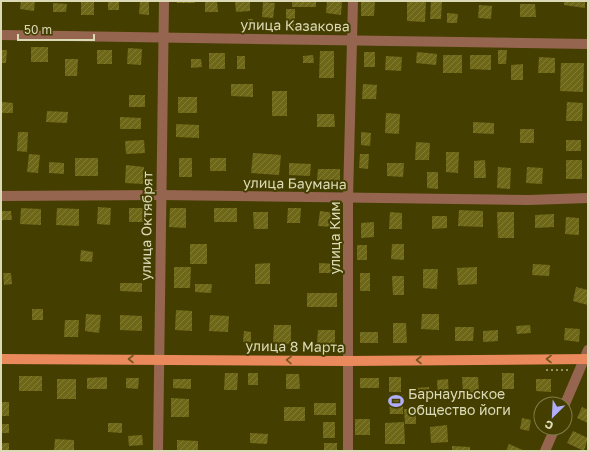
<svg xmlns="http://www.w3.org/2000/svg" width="589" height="452" font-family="'Golos Text',sans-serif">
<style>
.building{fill:url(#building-hatch)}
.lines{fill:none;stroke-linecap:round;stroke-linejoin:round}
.path{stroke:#959161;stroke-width:2;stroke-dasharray:2 3;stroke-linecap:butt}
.minor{stroke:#966550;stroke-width:10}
.major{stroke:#ea895c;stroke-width:10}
.oneway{stroke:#76551c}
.labels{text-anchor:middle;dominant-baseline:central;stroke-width:4;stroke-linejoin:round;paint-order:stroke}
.street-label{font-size:14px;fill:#dcdab6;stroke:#443f00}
.poi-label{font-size:14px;fill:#dcdab6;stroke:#443f00;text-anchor:start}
</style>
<defs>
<pattern id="building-hatch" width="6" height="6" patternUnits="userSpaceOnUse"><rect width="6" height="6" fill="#6d6717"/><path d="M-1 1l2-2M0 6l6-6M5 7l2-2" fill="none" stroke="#817c36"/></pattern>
</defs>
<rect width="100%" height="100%" fill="#443f00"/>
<g class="building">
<path d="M21 1H35L34 11 20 9Z"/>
<rect x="81" y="1" width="13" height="14"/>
<rect x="108" y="1" width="11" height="9"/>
<path d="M140 1H149V15L139 14Z"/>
<rect x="177" y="1" width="18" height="2"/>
<path d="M205 1H217L218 12H205Z"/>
<path d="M235 1H250V11L236 12Z"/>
<rect x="292" y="1" width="24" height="6"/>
<path d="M327 1H342L341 15 326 13Z"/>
<path d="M361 1H375L374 16H361Z"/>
<path d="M407 1H426L425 22 407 21Z"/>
<path d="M431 1H442L441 19H430Z"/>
<path d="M564 1H585V8L564 5Z"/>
<path d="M263 2 275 3 273 18 262 17Z"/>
<path d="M53 3 67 4 66 12H53Z"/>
<path d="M520 4H535L536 17H520Z"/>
<path d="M479 5 492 6 491 19 478 18Z"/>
<rect x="286" y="9" width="9" height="20"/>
<path d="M447 13 458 14 457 23H447Z"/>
<path d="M248 19H253V23H258V28L248 29Z"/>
<rect x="31" y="47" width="17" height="15"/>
<path d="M128 48 142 49 141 65 127 64Z"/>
<path d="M1 50H7L6 63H1Z"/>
<rect x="97" y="50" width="15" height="14"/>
<path d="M498 50H507L506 64H498Z"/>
<path d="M320 51H334V78H319Z"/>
<rect x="364" y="52" width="11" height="15"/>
<path d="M417 52 437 54 436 65 416 63Z"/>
<rect x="209" y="53" width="16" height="16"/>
<path d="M313 55 314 63H303V56Z"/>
<rect x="443" y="55" width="19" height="18"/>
<path d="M470 55H491V70L470 69Z"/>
<rect x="237" y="56" width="8" height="13"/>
<path d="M386 56 402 57 401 71 385 70Z"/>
<path d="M539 57 555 58V73H538Z"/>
<path d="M65 59H78L77 76H65Z"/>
<path d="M191 59H201L202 67 191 68Z"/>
<path d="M561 63H584L583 92 560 91Z"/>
<path d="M523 64V80H511V65Z"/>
<path d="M231 84H253V97L231 96Z"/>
<path d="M363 84 377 85 376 99H362Z"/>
<rect x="272" y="91" width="15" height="25"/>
<rect x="129" y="95" width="16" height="12"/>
<rect x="178" y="97" width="19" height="16"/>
<path d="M2 102 13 103V113H2Z"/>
<path d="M567 102 583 103 582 121H566Z"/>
<path d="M47 111 68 112 67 123 46 122Z"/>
<path d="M386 113 400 114 399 134 385 133Z"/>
<path d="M317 114H334L335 127H317Z"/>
<path d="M120 117 141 118V129H120Z"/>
<path d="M473 122 494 123V134L473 133Z"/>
<path d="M176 124 199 125V138L176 137Z"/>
<rect x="520" y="129" width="14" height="14"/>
<path d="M18 132H28L27 152 17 151Z"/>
<path d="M361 132 371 133 370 146 361 145Z"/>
<path d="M144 140 145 153 126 154 125 141Z"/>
<rect x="566" y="140" width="15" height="11"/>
<path d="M416 142 430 143 429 160H415Z"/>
<path d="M446 152H459L458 173 446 172Z"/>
<path d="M253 153 281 155 279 175 251 173Z"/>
<path d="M29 154 40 155 38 173 27 172Z"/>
<path d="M360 154H369L368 169 359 168Z"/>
<rect x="75" y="158" width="23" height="18"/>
<rect x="179" y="158" width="13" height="19"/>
<rect x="210" y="158" width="16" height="13"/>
<path d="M485 160 486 178H474V161Z"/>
<rect x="566" y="160" width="16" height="19"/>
<path d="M49 162 64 163V174L49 173Z"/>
<path d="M289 163 311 164 310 176 289 175Z"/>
<path d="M387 163H404L403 177 387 176Z"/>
<path d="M126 165 144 167 143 184 125 183Z"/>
<path d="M498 167 511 168 510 189 497 188Z"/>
<path d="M527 167 543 168 542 184 526 183Z"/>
<path d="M318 169H340V181L317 180Z"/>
<path d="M427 172H438V189L427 188Z"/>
<path d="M98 207 111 208 110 225 97 224Z"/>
<path d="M21 208 41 209V225L20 224Z"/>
<path d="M57 208 79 209V226L56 225Z"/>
<rect x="129" y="208" width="14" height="14"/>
<path d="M170 208H186V228L169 227Z"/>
<rect x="214" y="208" width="23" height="14"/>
<path d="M288 208H301L300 223H287Z"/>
<path d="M459 210 483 211V227L458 226Z"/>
<path d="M2 211H11L12 220H2Z"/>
<path d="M320 211 335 213 333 227 318 226Z"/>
<path d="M253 212H268V229H254Z"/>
<path d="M390 212 402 213V229H389Z"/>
<path d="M497 212H514V238H498Z"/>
<path d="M554 214V227L535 228V215Z"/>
<path d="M432 216H447V228L432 229Z"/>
<path d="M566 217 579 218V235L565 234Z"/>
<path d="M374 222V237L361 238V223Z"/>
<rect x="190" y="244" width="17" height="20"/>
<path d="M392 244H404V260L391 259Z"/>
<rect x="357" y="245" width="10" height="15"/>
<path d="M81 250 93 252 92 262 80 261Z"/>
<path d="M270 263V284H255V264Z"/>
<path d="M319 263 336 264 335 273H319Z"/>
<path d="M533 264 550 265 549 276 532 275Z"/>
<path d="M174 267H191L190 288H174Z"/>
<path d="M477 267V284L458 285 457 268Z"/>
<path d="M423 269H438L437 289 423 288Z"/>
<path d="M3 273H11L12 284 4 285Z"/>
<rect x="360" y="273" width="10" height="18"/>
<path d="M392 276H404V295H393Z"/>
<path d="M120 283H142V292L120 291Z"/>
<path d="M195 284H212L211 293 195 292Z"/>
<path d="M576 287 588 290V305L573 301Z"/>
<rect x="307" y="293" width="30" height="14"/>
<rect x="32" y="309" width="11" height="11"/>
<path d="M176 310 192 311V331L175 330Z"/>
<path d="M86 314 101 315 99 333 85 331Z"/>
<path d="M422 314H439V330L421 329Z"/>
<path d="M120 315 142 316V331L120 330Z"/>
<path d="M210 315 229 316 228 332 209 331Z"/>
<path d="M65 320H79L78 337H64Z"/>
<path d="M393 323H406L407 343H393Z"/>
<path d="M274 325H291V344L273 343Z"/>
<path d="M530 325 531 333 517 334 516 326Z"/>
<path d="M455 327H474L473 341H455Z"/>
<path d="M565 328 580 329 579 342 564 340Z"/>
<path d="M318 330H335V344L317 343Z"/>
<path d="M498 330V341L483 342V331Z"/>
<path d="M244 331 251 332V342H243Z"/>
<rect x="360" y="332" width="18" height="11"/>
<path d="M225 373H238L237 390H224Z"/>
<rect x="248" y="373" width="10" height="12"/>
<rect x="502" y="373" width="12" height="16"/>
<path d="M286 374H299L300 389H286Z"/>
<rect x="19" y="376" width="23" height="15"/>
<path d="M107 377V389H87V378Z"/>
<rect x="389" y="377" width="12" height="15"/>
<path d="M462 377H478L479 393H463Z"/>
<path d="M126 378H139L138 389 126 388Z"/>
<rect x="360" y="378" width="19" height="10"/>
<rect x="57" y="379" width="19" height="20"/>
<path d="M173 379H191V389L173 388Z"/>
<path d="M448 379 449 398H438L437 380Z"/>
<path d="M536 379H551V392L536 391Z"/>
<path d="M429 387 430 399H417L416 388Z"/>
<path d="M389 395H403V414H390Z"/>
<path d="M171 398 189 399V417H171Z"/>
<rect x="1" y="402" width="8" height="14"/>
<rect x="314" y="403" width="22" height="12"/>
<rect x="284" y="407" width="21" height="14"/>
<path d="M582 407 588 410V423L577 418Z"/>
<path d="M404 409H416V424H405Z"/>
<path d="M522 418 531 420 529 431 520 429Z"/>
<rect x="355" y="419" width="15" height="16"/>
<rect x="323" y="422" width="12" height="16"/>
<path d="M404 422 405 444H385V423Z"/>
<path d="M108 423H122V433L108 432Z"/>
<rect x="1" y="424" width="8" height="9"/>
<path d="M447 425 448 442 431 443 430 427Z"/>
<path d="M573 431 588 438 584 451 567 443Z"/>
<path d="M250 433 268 434 267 444 250 443Z"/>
<path d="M142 435 143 445 129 446 128 436Z"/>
<path d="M55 439 74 440V451H54Z"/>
<path d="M177 440 198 441V451H177Z"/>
<rect x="1" y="443" width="8" height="8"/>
<rect x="324" y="443" width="13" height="8"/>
<path d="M509 444 525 451H506Z"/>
<path d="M452 446 470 447V451H452Z"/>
</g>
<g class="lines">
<path class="path" d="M546 370H570"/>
<g class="minor">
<path d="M1 35 588 44"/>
<path d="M1 196 160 195 529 200 588 198"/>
<path d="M565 404 588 350"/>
<path d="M158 451 164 1"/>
<path d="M348 451V198L353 1"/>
<path d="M545 451 555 428"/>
</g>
<path class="major" d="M1 359 347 361 588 359"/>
</g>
<defs><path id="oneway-chevron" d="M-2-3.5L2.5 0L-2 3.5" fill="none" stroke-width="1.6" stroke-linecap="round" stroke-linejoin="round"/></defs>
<g class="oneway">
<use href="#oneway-chevron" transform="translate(131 359) rotate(180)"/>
<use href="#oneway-chevron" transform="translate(549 359) rotate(180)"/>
<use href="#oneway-chevron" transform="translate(289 360) rotate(-179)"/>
<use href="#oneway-chevron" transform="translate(419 360) rotate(180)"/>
</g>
<defs>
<symbol id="stadium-bare" viewBox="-9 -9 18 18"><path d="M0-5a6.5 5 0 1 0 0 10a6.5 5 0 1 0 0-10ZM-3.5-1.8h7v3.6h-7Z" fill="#b0aefa" stroke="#443f00" stroke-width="2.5" paint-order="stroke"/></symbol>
</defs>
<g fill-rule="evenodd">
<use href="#stadium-bare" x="385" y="390" width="22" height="22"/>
</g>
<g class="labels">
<g class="street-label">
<text transform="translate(295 25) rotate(1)">улица Казакова</text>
<text transform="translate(295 183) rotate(1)">улица Баумана</text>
<text transform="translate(146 226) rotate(-89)">улица Октябрят</text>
<text transform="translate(334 238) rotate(-90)">улица Ким</text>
<text transform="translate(295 346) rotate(1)">улица 8 Марта</text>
</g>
<g class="poi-label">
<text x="408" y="393">Барнаульское<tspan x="408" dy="16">общество йоги</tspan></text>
</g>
</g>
<rect width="589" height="452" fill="none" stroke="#dcdab6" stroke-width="4"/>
<g transform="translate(553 416) rotate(204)"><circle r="19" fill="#443f00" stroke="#817d49"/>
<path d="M0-3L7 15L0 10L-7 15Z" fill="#b0aefa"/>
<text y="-6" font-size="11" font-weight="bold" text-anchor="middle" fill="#dcdab6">С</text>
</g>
<path d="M18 34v6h76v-6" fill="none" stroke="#dcdab6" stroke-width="2"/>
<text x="24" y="34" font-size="12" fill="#dcdab6" stroke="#443f00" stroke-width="3" paint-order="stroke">50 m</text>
</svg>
